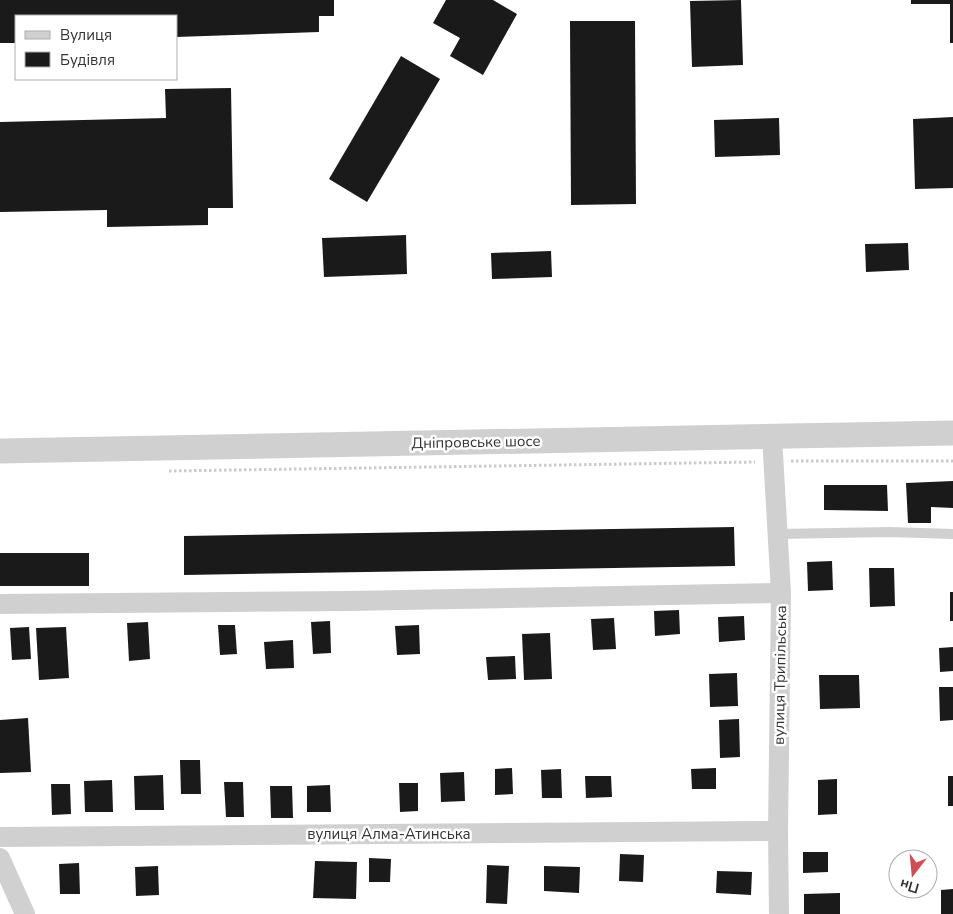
<svg xmlns="http://www.w3.org/2000/svg" width="953" height="914" font-family="'Nunito Sans',sans-serif">
<style>
.building{fill:#1a1a1a}
.lines{fill:none;stroke-linecap:round;stroke-linejoin:round}
.path{stroke:#cacaca;stroke-width:3;stroke-dasharray:2.5 2.5;stroke-linecap:butt}
.service{stroke:#d0d0d0;stroke-width:10}
.minor{stroke:#d0d0d0;stroke-width:20}
.tertiary{stroke:#d0d0d0;stroke-width:25}
.labels{text-anchor:middle;dominant-baseline:central;stroke-width:5;stroke-linejoin:round;paint-order:stroke}
.street-label{font-size:15px;fill:#333;stroke:#fff}
</style>
<rect width="100%" height="100%" fill="#fff"/>
<g class="building">
<path d="M0 0H334V16H319V32L176 37V16H16V43H0Z"/>
<path d="M446 0H493L517 14 483 75 450 56 460 38 433 23Z"/>
<path d="M741 0 743 65 692 67 690 1Z"/>
<path d="M911 0H953V43H950V4H911Z"/>
<path d="M570 21H635L636 204 571 205Z"/>
<path d="M401 56 440 79 367 202 329 179Z"/>
<path d="M231 88 233 208H208V225L107 227V210L0 212V122L166 118 165 89Z"/>
<path d="M953 117V188L915 189 913 119Z"/>
<path d="M779 118 780 155 715 157 714 120Z"/>
<path d="M406 235 407 274 324 277 322 238Z"/>
<path d="M908 243 909 270 866 272 865 244Z"/>
<path d="M551 251 552 277 492 279 491 253Z"/>
<path d="M953 481V508L931 507V523H908L906 483Z"/>
<path d="M824 485H887L888 511 824 510Z"/>
<path d="M734 527 735 566 184 575V536Z"/>
<rect x="0" y="553" width="89" height="33"/>
<path d="M832 561 833 590 808 591 807 562Z"/>
<path d="M869 568H894L895 606 870 607Z"/>
<rect x="950" y="592" width="3" height="29"/>
<path d="M679 610 680 634 655 636 654 611Z"/>
<path d="M744 616 745 640 719 642 718 617Z"/>
<path d="M614 618 616 649 593 650 591 619Z"/>
<path d="M330 621 331 653 313 654 311 622Z"/>
<path d="M148 622 150 659 129 661 127 623Z"/>
<path d="M218 625H235L237 654 220 655Z"/>
<path d="M419 625 420 654 397 655 395 626Z"/>
<path d="M29 627 31 659 12 660 10 628Z"/>
<path d="M66 627 69 678 39 680 36 628Z"/>
<path d="M550 633 552 679 524 680 522 634Z"/>
<path d="M293 640 294 668 266 669 264 642Z"/>
<path d="M953 647V671L940 672 939 648Z"/>
<path d="M515 656 516 679 488 680 486 657Z"/>
<path d="M737 673 738 706 710 707 709 674Z"/>
<path d="M819 675H859L860 708 820 709Z"/>
<path d="M939 687H953V720L940 721Z"/>
<path d="M28 718 31 772 0 773V720Z"/>
<path d="M739 719 740 757 720 758 719 720Z"/>
<path d="M180 760H200L201 794H181Z"/>
<path d="M512 768 513 794 495 795V769Z"/>
<path d="M716 768V789H692L691 769Z"/>
<path d="M561 769 562 798H542L541 770Z"/>
<path d="M464 772 465 801 441 802 440 773Z"/>
<path d="M163 775 164 810H135L134 776Z"/>
<path d="M585 776H611L612 797 586 798Z"/>
<rect x="948" y="776" width="5" height="30"/>
<path d="M837 779V814L818 815V780Z"/>
<path d="M112 780 113 812H85L84 781Z"/>
<path d="M224 782H243L244 817H226Z"/>
<path d="M399 783H418V811L400 812Z"/>
<path d="M51 784H70L71 814 52 815Z"/>
<path d="M330 785 331 812H307V786Z"/>
<path d="M270 786H292L293 818H271Z"/>
<path d="M803 852H828V872L803 873Z"/>
<path d="M620 854 644 855 643 882 619 881Z"/>
<path d="M369 858 391 859 390 882H369Z"/>
<path d="M315 861 357 862 356 899 313 898Z"/>
<path d="M79 863 80 894H60L59 864Z"/>
<path d="M487 865 509 866 507 904 486 903Z"/>
<path d="M158 866 159 895 136 896 135 867Z"/>
<path d="M544 866 580 867 579 893 544 891Z"/>
<path d="M717 871 752 872 751 895 716 893Z"/>
<path d="M953 889V914H941V890Z"/>
<path d="M840 893V914H804V894Z"/>
</g>
<g class="lines">
<g class="path">
<path d="M791 461H953"/>
<path d="M169 471 755 462"/>
</g>
<path class="service" d="M778 534 890 532 953 534"/>
<g class="minor">
<path d="M772 436 781 593 778 831 779 914"/>
<path d="M0 604 349 601 781 593"/>
<path d="M0 837 778 831"/>
<path d="M0 858 25 914"/>
</g>
<path class="tertiary" d="M0 451 953 433"/>
</g>
<g class="labels">
<g class="street-label">
<text transform="translate(476 442) rotate(-1)">Дніпровське шосе</text>
<text transform="translate(780 675) rotate(-89)">вулиця Трипільська</text>
<text x="389" y="834">вулиця Алма-Атинська</text>
</g>
</g>
<rect x="15" y="15" width="162" height="65" fill="#ffffff" stroke="#adadad"/>
<rect x="25" y="31" width="25" height="8" fill="#d0d0d0" stroke="#adadad"/>
<text x="60" y="40" font-size="15" fill="#333333">Вулиця</text>
<rect x="25" y="52" width="25" height="15" fill="#1a1a1a" stroke="#adadad"/>
<text x="60" y="65" font-size="15" fill="#333333">Будівля</text>
<g transform="translate(913 874) rotate(196)"><circle r="24" fill="#ffffff" stroke="#adadad"/>
<path d="M0-4L9 19L0 12L-9 19Z" fill="#d34c50"/>
<text y="-8" font-size="14" font-weight="bold" text-anchor="middle" fill="#333333">Пн</text>
</g>
</svg>
